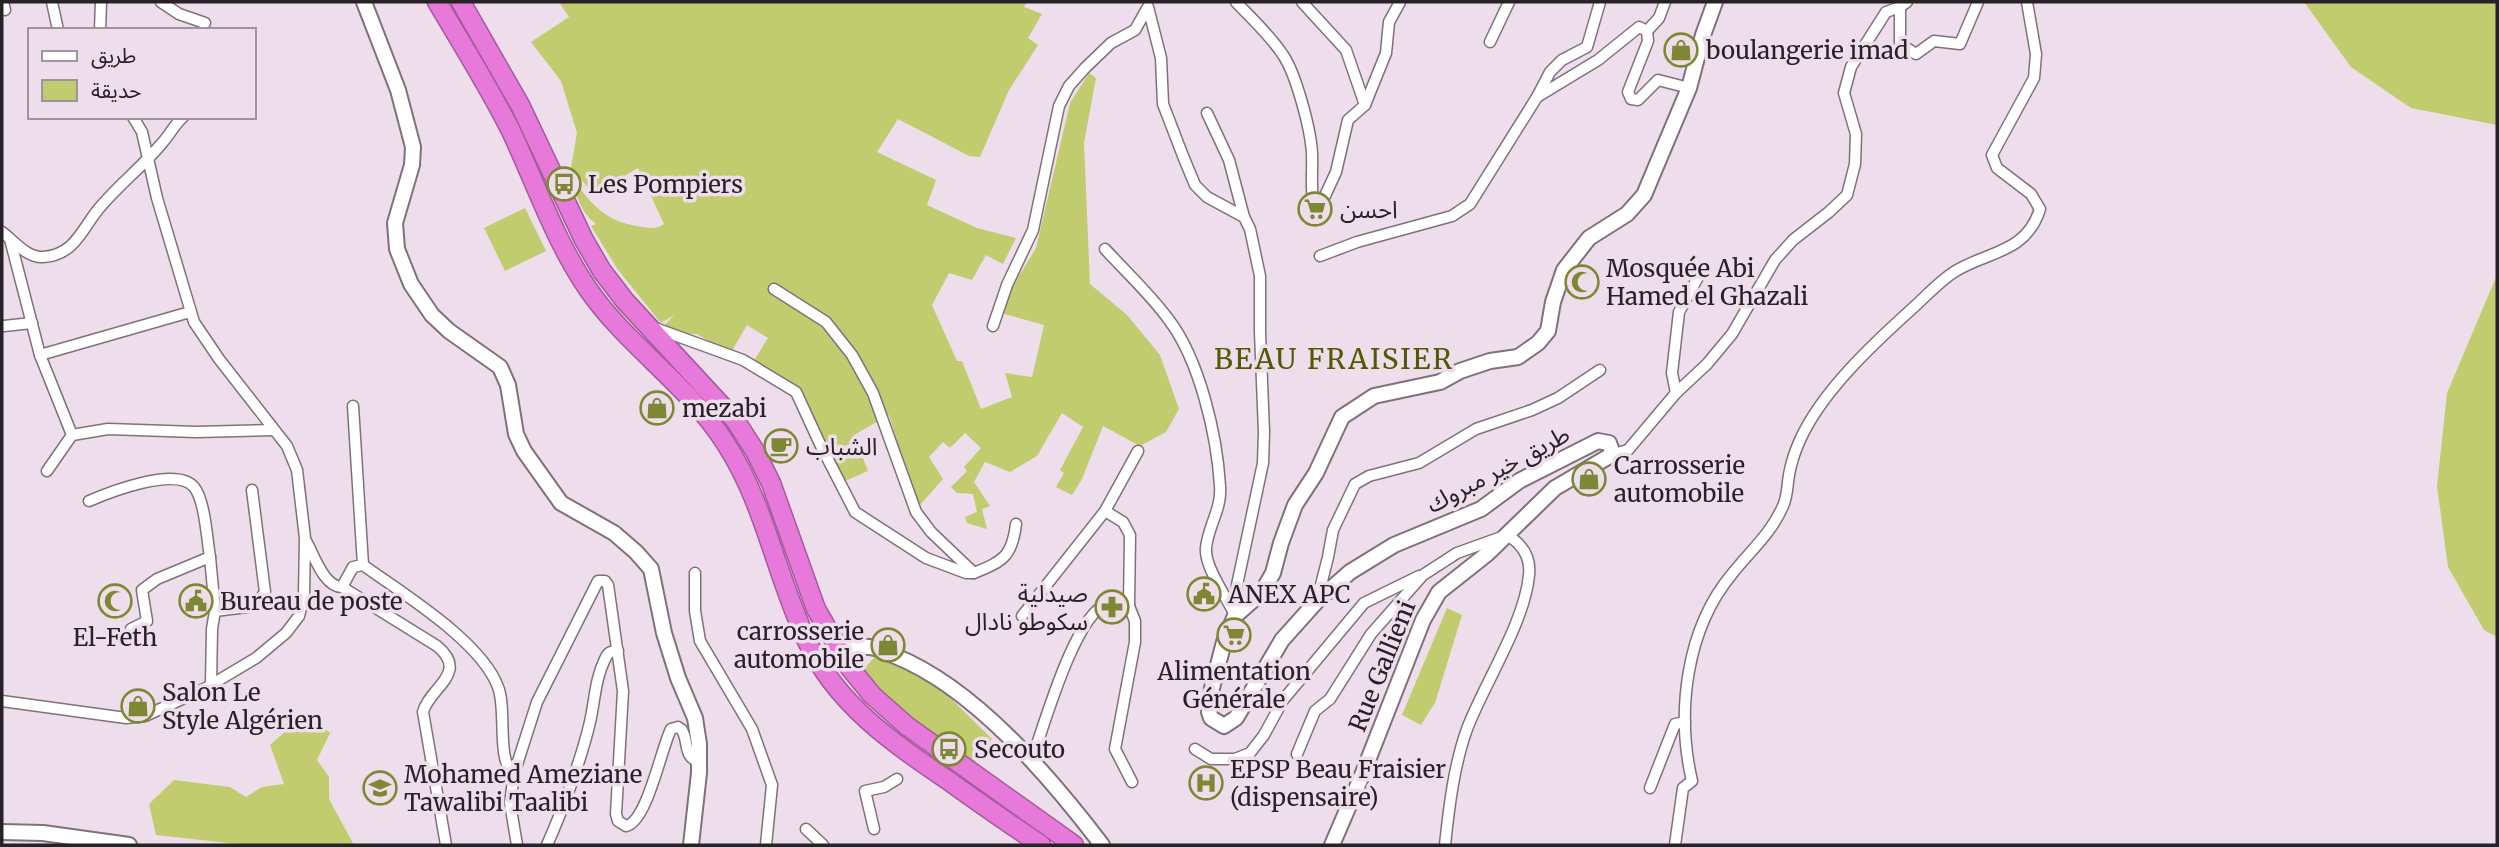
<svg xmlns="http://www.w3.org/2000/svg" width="2499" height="847" font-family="Merriweather,'Noto Sans Arabic',serif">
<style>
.green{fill:#c0cc6d}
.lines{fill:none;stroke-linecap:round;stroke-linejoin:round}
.street-casing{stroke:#7f717c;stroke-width:13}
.secondary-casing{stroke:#7f717c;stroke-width:18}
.highway-casing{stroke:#a45b9b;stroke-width:21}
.street{stroke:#fff;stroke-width:10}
.secondary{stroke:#fff;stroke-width:14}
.highway{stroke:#e679d9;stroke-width:18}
.labels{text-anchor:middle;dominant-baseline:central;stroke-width:7;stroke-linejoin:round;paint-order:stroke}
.poi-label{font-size:24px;fill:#282227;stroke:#eedeeb;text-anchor:start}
.street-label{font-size:24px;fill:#282227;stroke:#eedeeb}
.quarter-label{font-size:28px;letter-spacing:2px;fill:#525901;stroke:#eedeeb}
</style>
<rect width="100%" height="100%" fill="#eedeeb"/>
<g class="green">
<path d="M559 2H1027L1024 7 1042 14 1028 38 1038 45 1009 90 980 157 969 156 898 119 877 152 936 180 927 205 977 228 1016 238 1003 264 986 255 972 280 949 273 932 305 957 361H962L981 409 1012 397 1005 373 1032 377 1044 325 1001 313 1008 294 1036 248 1070 103 1089 73 1096 78 1084 143 1090 284 1127 315 1160 355 1179 409 1166 432 1140 446 1103 426 1082 479 1072 495 1056 487 1064 473 1060 470 1083 427 1062 413 1037 456 1010 472 985 462 974 482 990 506 982 509 987 529 967 523 965 517 977 512 973 494 957 493 951 487 967 471 964 467 981 448 965 433 950 448 943 442 929 457 943 479 920 505 909 481 889 415 854 435 868 471 845 481 790 389 753 362 768 338 747 325 730 354 697 334 670 333 663 327 674 315 661 323 618 270 591 226 596 224C582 214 577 198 573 182L575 181C590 204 608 222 637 226 648 228 655 230 664 224L638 168 593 194 571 167 577 133 561 81 531 42 569 17Z"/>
<path d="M2304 2H2497V125L2411 108 2351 67Z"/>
<path d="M525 208 546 251 505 271 484 228Z"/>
<path d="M2497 275V637L2484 630 2448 567 2437 486 2447 393Z"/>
<path d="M1447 608 1462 615 1435 703 1421 725 1402 715Z"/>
<path d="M878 653 936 684 992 739 974 763 890 701 862 671Z"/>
<path d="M306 713 330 733 317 760 329 777V799L354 845H247L156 835 149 804 174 780 230 787 246 797 262 787 284 784 270 745Z"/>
</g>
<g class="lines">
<defs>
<g id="street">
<path d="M3 2 5 10"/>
<path d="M52 2 58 30"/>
<path d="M161 2 179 14 205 23"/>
<path d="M1236 2C1252 19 1270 35 1283 55 1296 74 1311 130 1312 154 1313 173 1309 195 1317 213"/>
<path d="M1302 2 1346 50 1365 105"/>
<path d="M1900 7V44L1916 54 1934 41 1960 44 1978 2"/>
<path d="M100 30 101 2"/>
<path d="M1647 31 1659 18 1665 2"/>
<path d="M1490 42 1509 2"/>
<path d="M1537 97 1598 60 1639 27 1647 31 1648 41 1628 92 1631 99 1638 100 1658 80 1689 88"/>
<path d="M1207 113 1229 160 1244 217"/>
<path d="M1317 213 1336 172 1348 120 1365 105 1386 53 1389 22 1400 2"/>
<path d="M2 232C14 241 27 258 43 257 77 255 83 225 102 205 121 183 144 165 163 142 171 133 174 125 183 117"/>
<path d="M10 239 40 355 72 435"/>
<path d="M1105 249C1126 272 1151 295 1169 320 1200 361 1217 436 1220 486 1222 509 1208 526 1206 548 1204 566 1227 598 1235 615"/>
<path d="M1320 256 1357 242 1452 216 1470 204 1537 97 1550 72 1562 60 1587 47 1600 2"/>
<path d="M4 326 32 323"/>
<path d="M993 326 1007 285 1033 230 1059 106 1069 86 1085 68 1111 43 1135 30 1148 7 1161 58 1163 104 1183 156 1195 185 1207 197 1244 217 1250 229 1260 276V332L1264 432 1263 463 1237 585 1235 616"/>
<path d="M655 328 743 360 796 392 820 444 855 512 926 558 966 573H974L931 532 916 512 873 393 852 355 826 322 774 289"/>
<path d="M40 355 190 312"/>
<path d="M1676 393 1672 373 1679 312 1702 270"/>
<path d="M353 406 363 565"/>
<path d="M1613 454 1628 450 1676 393 1707 364 1732 334 1775 260 1793 240 1829 212 1847 195 1855 164 1856 134 1844 93 1851 67 1886 12 1900 7 1907 2"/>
<path d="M47 471 72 435 108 429 196 432 274 430"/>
<path d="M89 501C110 492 176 466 194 487 205 500 207 540 210 557"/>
<path d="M1105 511 1123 522 1130 535 1129 606"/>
<path d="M306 541C314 555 324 587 342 587L353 567 363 565C403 594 481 641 498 687 507 709 496 762 514 774"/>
<path d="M695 573V611L700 641 752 729 772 785 766 845"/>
<path d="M974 573C1003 561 1012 557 1016 524"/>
<path d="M342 587 437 646C470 673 429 688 423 712L446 845"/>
<path d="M1317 601 1328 557 1333 530 1355 484 1369 476 1419 463 1476 429 1532 410 1558 398 1600 370"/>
<path d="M1022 616 1105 511 1138 451"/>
<path d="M131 629 147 621 142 590 157 579 210 557 215 611"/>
<path d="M211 684 212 629 215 611 255 606 265 592 252 490"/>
<path d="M2 701 126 718 145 716 204 689 256 658 286 633 299 616 304 596 305 538 297 470 287 446 219 359 194 322 157 198 142 132 133 117"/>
<path d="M1195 749 1211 759H1235L1250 753 1264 735 1283 700 1364 603 1419 576"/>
<path d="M1297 754 1315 711 1330 699 1371 634 1423 575 1457 553 1507 535C1522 544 1531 557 1529 575 1525 622 1484 684 1467 729 1454 765 1449 807 1445 845"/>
<path d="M1032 759C1044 726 1075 614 1107 604 1114 602 1122 605 1129 606L1135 621V642L1115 749 1132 782"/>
<path d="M1650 788 1675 724 1685 722"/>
<path d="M806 829 823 845"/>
<path d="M874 829 865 791 884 787 897 779"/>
<path d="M517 845 510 803 514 774 537 702 598 581H605L608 585 623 691 616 814 618 821 626 826C647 822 661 749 671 729L678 727 682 730C689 742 683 757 699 762"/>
<path d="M547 845C563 809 581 760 590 722 595 700 595 679 605 659 608 652 611 651 618 651"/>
<path d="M1675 845 1683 788 1692 781C1676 712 1686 629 1732 574 1750 551 1771 534 1783 506 1788 496 1787 482 1790 470 1792 460 1796 449 1800 440 1822 391 1874 343 1914 307 1926 296 1940 281 1954 272 1987 251 2026 254 2040 209L2031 194 1997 168 1992 155 2034 78 2036 54 2027 2"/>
</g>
<g id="secondary">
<path d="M364 2 398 90 413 147 412 165 395 223 397 249 411 284 432 315 449 331 500 367 508 385 516 434 524 451 561 503 614 533 636 552 651 569 664 633 678 678 695 718 699 744V773L691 845"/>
<path d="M838 651C851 648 862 645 875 648 882 649 888 653 895 656 975 688 1051 778 1102 845"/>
<path d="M2 832 43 833 129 845"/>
<path d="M1332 845 1363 773 1423 620 1439 592 1487 554 1555 488 1613 454 1609 443 1598 441 1519 481 1481 509 1394 545 1350 572 1317 601 1282 640 1236 718 1224 726 1211 718 1209 712 1212 688 1224 642 1235 616 1262 592 1273 573 1281 543 1295 505 1316 473 1342 417 1374 396 1440 382 1460 371 1490 361 1518 357 1538 343 1548 331 1553 302 1564 270 1589 238 1627 214 1644 195 1689 88 1703 35 1715 2"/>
</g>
<g id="highway">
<path d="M437 2C462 44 489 87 511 131 536 184 555 241 588 289 627 346 689 385 726 444 765 504 776 576 807 641 836 704 893 743 949 781 979 803 1010 824 1041 845"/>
<path d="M461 2 520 105 584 240 602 271 625 301 735 420 755 451 771 483 816 609 850 668 872 695 907 726 1074 845"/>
</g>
</defs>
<use href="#street" class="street-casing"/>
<use href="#secondary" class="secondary-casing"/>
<use href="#highway" class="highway-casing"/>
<use href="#street" class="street"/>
<use href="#secondary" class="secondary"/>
<use href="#highway" class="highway"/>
</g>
<defs>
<symbol id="shop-ring" viewBox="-11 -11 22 22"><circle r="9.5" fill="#eedeeb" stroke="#7e8734" stroke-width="1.5"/><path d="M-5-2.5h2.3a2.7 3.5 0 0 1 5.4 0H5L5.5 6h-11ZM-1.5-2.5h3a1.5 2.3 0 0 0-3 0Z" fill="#7e8734"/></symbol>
<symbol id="bus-ring" viewBox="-11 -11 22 22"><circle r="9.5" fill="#eedeeb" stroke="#7e8734" stroke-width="1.5"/><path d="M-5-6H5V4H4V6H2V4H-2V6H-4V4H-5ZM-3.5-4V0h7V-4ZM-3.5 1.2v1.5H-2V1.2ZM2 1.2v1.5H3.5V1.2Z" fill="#7e8734"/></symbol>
<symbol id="supermarket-ring" viewBox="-11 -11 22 22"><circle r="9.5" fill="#eedeeb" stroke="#7e8734" stroke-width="1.5"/><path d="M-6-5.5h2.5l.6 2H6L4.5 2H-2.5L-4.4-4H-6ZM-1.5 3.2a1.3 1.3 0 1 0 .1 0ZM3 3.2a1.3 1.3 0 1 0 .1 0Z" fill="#7e8734"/></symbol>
<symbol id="mosque-ring" viewBox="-11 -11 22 22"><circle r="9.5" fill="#eedeeb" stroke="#7e8734" stroke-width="1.5"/><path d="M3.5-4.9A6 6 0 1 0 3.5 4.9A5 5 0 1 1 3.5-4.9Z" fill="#7e8734"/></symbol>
<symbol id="cafe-ring" viewBox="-11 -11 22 22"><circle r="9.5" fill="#eedeeb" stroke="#7e8734" stroke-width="1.5"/><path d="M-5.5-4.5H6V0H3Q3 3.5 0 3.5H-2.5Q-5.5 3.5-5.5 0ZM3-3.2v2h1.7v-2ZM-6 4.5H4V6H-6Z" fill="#7e8734"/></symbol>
<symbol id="civic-ring" viewBox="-11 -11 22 22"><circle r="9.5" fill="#eedeeb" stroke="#7e8734" stroke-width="1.5"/><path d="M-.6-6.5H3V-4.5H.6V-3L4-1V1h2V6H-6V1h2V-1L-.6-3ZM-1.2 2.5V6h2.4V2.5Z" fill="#7e8734"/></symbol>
<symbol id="pharmacy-ring" viewBox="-11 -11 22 22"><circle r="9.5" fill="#eedeeb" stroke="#7e8734" stroke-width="1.5"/><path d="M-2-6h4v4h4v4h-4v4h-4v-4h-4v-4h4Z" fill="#7e8734"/></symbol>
<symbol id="hospital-ring" viewBox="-11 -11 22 22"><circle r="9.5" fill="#eedeeb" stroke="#7e8734" stroke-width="1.5"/><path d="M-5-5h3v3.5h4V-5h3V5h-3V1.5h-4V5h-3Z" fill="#7e8734"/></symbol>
<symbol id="school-ring" viewBox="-11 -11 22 22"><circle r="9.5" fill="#eedeeb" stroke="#7e8734" stroke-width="1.5"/><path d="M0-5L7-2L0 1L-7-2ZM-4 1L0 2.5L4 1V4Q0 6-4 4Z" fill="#7e8734"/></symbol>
</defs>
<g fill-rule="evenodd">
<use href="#shop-ring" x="1662" y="31" width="38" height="38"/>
<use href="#bus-ring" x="545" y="165" width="38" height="38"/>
<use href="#supermarket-ring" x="1296" y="190" width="38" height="38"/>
<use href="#mosque-ring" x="1563" y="263" width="38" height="38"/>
<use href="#shop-ring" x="638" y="389" width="38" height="38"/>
<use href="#cafe-ring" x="762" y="427" width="38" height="38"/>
<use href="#shop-ring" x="1570" y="460" width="38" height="38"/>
<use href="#civic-ring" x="1185" y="575" width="38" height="38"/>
<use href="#mosque-ring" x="96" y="582" width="38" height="38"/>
<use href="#civic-ring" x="177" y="582" width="38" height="38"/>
<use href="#pharmacy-ring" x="1093" y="588" width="38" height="38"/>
<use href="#supermarket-ring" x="1215" y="616" width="38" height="38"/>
<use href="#shop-ring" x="869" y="626" width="38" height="38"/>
<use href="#shop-ring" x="119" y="687" width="38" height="38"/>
<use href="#bus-ring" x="930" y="730" width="38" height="38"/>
<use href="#hospital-ring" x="1187" y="764" width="38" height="38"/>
<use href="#school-ring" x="361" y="769" width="38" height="38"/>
</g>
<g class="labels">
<g class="poi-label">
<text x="1706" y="50">boulangerie imad</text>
<text x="588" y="184">Les Pompiers</text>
<text x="1340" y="209">احسن</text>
<text x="1606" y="268">Mosquée Abi<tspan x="1606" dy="28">Hamed el Ghazali</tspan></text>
<text x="682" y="408">mezabi</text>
<text x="806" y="446">الشباب</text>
<text x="1614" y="465">Carrosserie<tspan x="1614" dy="28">automobile</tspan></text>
<text x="1088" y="593" text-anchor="end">صيدلية<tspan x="1088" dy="28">سكوطو نادال</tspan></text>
<text x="1228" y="594">ANEX APC</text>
<text x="220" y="601">Bureau de poste</text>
<text x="864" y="631" text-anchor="end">carrosserie<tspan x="864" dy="28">automobile</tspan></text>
<text x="115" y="637" text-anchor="middle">El-Feth</text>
<text x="1234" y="671" text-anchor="middle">Alimentation<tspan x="1234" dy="28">Générale</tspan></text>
<text x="162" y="692">Salon Le<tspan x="162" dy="28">Style Algérien</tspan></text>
<text x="974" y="749">Secouto</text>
<text x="1230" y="769">EPSP Beau Fraisier<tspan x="1230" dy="28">(dispensaire)</tspan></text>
<text x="404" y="774">Mohamed Ameziane<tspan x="404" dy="28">Tawalibi Taalibi</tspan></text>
</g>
<g class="street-label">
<text transform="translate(1498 469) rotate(-28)">طريق خير مبروك</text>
<text transform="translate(1382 666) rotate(-68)">Rue Gallieni</text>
</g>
<g class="quarter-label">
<text x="1334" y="359">BEAU FRAISIER</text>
</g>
</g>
<rect width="2499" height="847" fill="none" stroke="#282227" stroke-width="7"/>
<rect x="28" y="28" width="228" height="91" fill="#eedeeb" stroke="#9f939d" stroke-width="2"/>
<rect x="42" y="51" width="35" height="10" fill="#ffffff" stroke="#9f939d" stroke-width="2"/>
<text x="91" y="63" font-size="21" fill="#282227">طريق</text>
<rect x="42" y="80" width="35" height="21" fill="#c0cc6d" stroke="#9f939d" stroke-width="2"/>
<text x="91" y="98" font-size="21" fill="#282227">حديقة</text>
</svg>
